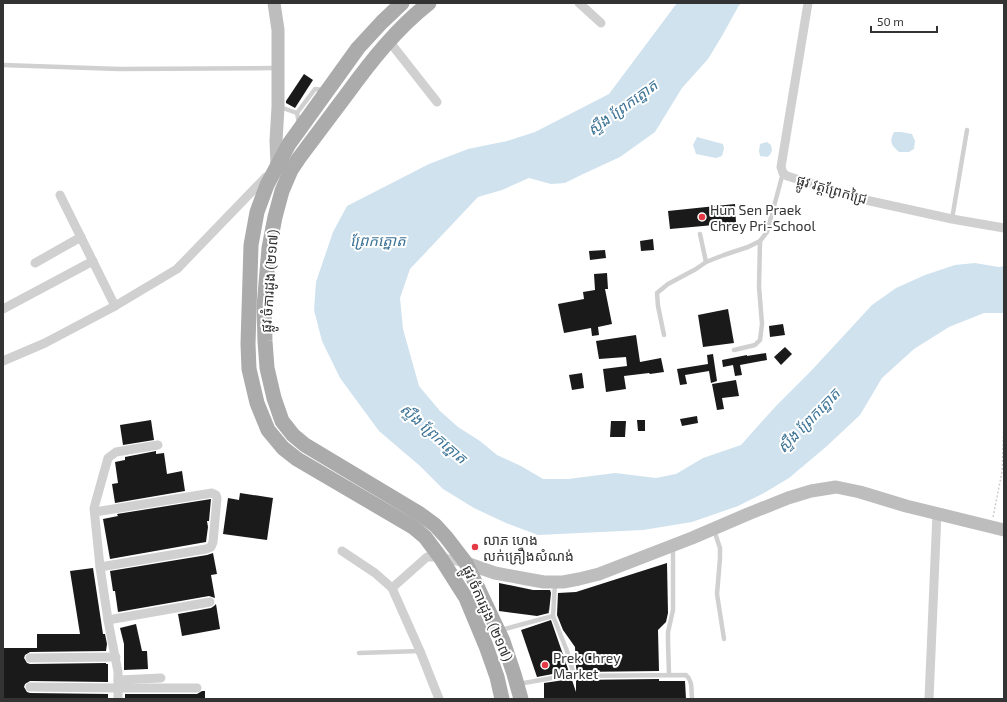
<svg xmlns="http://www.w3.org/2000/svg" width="1007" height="702" font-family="'Exo 2','Noto Sans Khmer',sans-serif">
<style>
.water{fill:#cfe2ee}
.building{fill:#1a1a1a}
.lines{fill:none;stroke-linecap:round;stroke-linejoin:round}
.path{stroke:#cdcdcd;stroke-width:1.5;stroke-dasharray:2 2;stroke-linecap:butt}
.lane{stroke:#d0d0d0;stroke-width:4.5}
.street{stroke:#d0d0d0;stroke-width:9}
.secondary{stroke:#bdbdbd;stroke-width:13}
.primary{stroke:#ababab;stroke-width:15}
.poi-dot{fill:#e63946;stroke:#fff;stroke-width:1.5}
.labels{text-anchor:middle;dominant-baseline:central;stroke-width:4;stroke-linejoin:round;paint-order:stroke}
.street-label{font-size:14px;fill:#333;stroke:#fff}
.poi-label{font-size:14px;fill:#333;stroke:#fff;text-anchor:start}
.water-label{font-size:15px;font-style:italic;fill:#3f7597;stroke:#fff}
</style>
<rect width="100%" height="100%" fill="#fff"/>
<g class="water">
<path d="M677 3H741L738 7 722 36 708 59 682 88 655 132 620 157 581 175 565 183 551 184 529 178 502 190 478 197 410 269 400 298 403 329 419 386 440 411 458 427 480 441 497 455 521 466 543 479H568L615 473 656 478 676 474 703 458 741 445 776 406 811 371 872 305 896 288 925 275 955 265 975 263 999 267 1004 266V313H984L949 327 914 349 882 378 860 415 827 446 789 478 764 493 738 506 692 522 643 530 538 535 506 523 474 508 443 489 420 466 379 431 340 378 322 341 314 310 316 282 333 232 347 206 429 164 468 149 507 141 535 132 609 94Z"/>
<path d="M894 132H901L912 134 915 141 914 149 909 152H899C891 145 889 142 894 132Z"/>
<path d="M697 137 723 144 724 149 722 156 716 158 696 154 693 145Z"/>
<path d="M767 142 771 145 772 150 770 155 767 157 760 156 759 151 760 144Z"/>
</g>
<g class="building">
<path d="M304 74 313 80 295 108 286 103V101Z"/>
<path d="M735 204 736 223 670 229 668 211Z"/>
<path d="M653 239 654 250 641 251 640 241Z"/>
<path d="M605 250 606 258 590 260 589 251Z"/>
<path d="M607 273 608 289H605L612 324 598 327 599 335 592 336 591 328 564 333 558 304 584 299 583 292 595 290 594 274Z"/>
<path d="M728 309 734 343 703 347 698 315Z"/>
<path d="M783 324 785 335 770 337 769 326Z"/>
<path d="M636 335 640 362 661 358 664 372 650 374 649 373 624 376 626 389 606 392 603 369 627 366 626 357 599 359 596 341Z"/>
<path d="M785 347 792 354 781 365 774 357Z"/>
<path d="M766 353 767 360 740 365 742 375 735 376 733 365 723 367 722 360 747 355V356Z"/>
<path d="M713 354 717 381 711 383 709 371 685 375 687 384 680 385 677 369 708 364 707 355Z"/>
<path d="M582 373 584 388 572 390 569 375Z"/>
<path d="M736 380 739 396 722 398 724 409 717 410 712 384Z"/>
<path d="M697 416 698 423 682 426 680 419Z"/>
<path d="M151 420 154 440 123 445 120 425Z"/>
<path d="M637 420H645V431H638Z"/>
<path d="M611 421H626L625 437H610Z"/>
<path d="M156 451V454L164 453 167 474 182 471 185 491 115 503 112 484 118 483 115 462 125 460V457Z"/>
<path d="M240 493 273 498 267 540 223 534 228 498 239 500Z"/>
<path d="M211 499 209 521H207L208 527 206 542 110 559 103 519 118 516 117 514Z"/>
<path d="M213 553 217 574 211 575 215 598 209 596 118 612 115 591H113L110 571 207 555Z"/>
<path d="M667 563 668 613 666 622 658 630 659 671 577 672 576 667 575 647 563 630 557 615 558 593 576 592Z"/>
<path d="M93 568 103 634H105L107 644 106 651 30 652 25 655 24 658 27 663 30 664 106 663V664H108V682L30 681 25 684 24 687 27 692 30 693 108 694V699H3V648H37V634H80L70 571Z"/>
<path d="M499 583 533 590H550L551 593 549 612 548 610 549 613 537 616 499 611Z"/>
<path d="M216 604 220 629 182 636 178 614 211 608 214 606Z"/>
<path d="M551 620 569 672H563L537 677 521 630Z"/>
<path d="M136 624 142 651H147L148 669 124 670V644L120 628Z"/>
<path d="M659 679V681H685L686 699H544V683L564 680H572L576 692V680Z"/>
<path d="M202 691H205V699H125V694H197Z"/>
</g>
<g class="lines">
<path class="path" d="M993 517 1002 472 1004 425"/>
<g class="lane">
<path d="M3 65 119 69 276 68"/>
<path d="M280 107 297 113"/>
<path d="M299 123 297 113 315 89 324 90"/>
<path d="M952 219 967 130"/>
<path d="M700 234 706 262"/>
<path d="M664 335 658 306 657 293 668 284 696 269 706 262 724 255 748 247 760 241 767 232 783 173"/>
<path d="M734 350 755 345 760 340 762 324 759 287 760 241"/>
<path d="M714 530 720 548V558L717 594 724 639"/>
<path d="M555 583 553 616 567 651 574 675"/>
<path d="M501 630 553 616"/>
<path d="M359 653 420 651"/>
<path d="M669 674 668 642V632L673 610V547"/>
<path d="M518 684 564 676 686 675C693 681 691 690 692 699"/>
</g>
<g class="street">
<path d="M579 3 601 23"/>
<path d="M808 3 781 167 783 173 787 176 861 199 952 219 1004 228"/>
<path d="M389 41 437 102"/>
<path d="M60 195 115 306"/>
<path d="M35 263 81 237"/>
<path d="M3 309 93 261"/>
<path d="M3 361 45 343 115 306 177 269 266 177"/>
<path d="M95 512 212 493 216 495 217 498 213 542 211 547 206 549 100 567"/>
<path d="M342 551 375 573 392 588 420 651 439 699"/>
<path d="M392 588 427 557H440L465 563"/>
<path d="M108 620 210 602"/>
<path d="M30 658 116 657"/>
<path d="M118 680 161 678"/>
<path d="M30 687 118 688H197"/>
<path d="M118 699V672L108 620 100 567 94 508 108 458 116 452 158 445"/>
<path d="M929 699 937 513"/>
</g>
<g class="secondary">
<path d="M274 3 278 30V107L276 141 277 165 280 166"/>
<path d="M466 563 495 573 527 579 544 582H563L579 579 599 574 692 538 748 514 788 498 811 491 836 487 860 492 906 506 1004 530"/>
</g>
<g class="primary">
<path d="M402 3 382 22 358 48 289 144 267 185 257 212 251 245 248 344 249 369 257 403 268 430 283 448 297 459 413 527 425 537 440 557 466 598 486 646 497 677 502 699"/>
<path d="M429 3C397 28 371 61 347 94 331 115 315 137 299 158L291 170 282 191 275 217 269 248 264 307 265 341 267 368 274 398 282 421 293 435 305 445 420 514 435 525 446 537 466 563 503 641 514 674 521 699"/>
</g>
</g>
<g class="poi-dot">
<circle cx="702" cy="217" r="4"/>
<circle cx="475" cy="547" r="4"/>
<circle cx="545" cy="665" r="4"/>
</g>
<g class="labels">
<g class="street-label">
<text transform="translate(832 189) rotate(16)">ផ្លូវ វត្តព្រែកជ្រៃ</text>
<text transform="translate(269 281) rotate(-86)">ផ្លូវ ចំការដូង (២១៧)</text>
<text transform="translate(488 613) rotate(66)">ផ្លូវ ចំការដូង (២១៧)</text>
</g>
<g class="poi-label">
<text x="710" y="209">Hun Sen Praek<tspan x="710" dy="16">Chrey Pri-School</tspan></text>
<text x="483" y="539">លាភ ហេង<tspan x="483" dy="16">លក់គ្រឿងសំណង់</tspan></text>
<text x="553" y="657">Prek Chrey<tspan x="553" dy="16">Market</tspan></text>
</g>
<g class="water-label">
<text transform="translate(622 107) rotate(-36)">ស្ទឹង ព្រែកត្នោត</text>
<text x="378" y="240">ព្រែកត្នោត</text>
<text transform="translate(808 420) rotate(-46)">ស្ទឹង ព្រែកត្នោត</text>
<text transform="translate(434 433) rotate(41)">ស្ទឹង ព្រែកត្នោត</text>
</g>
</g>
<rect width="1007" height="702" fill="none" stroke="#333333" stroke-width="8"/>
<path d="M871 26v6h66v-6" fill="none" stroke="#333333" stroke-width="2"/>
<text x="877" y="26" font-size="12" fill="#333333" stroke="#ffffff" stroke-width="3" paint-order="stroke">50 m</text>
</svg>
